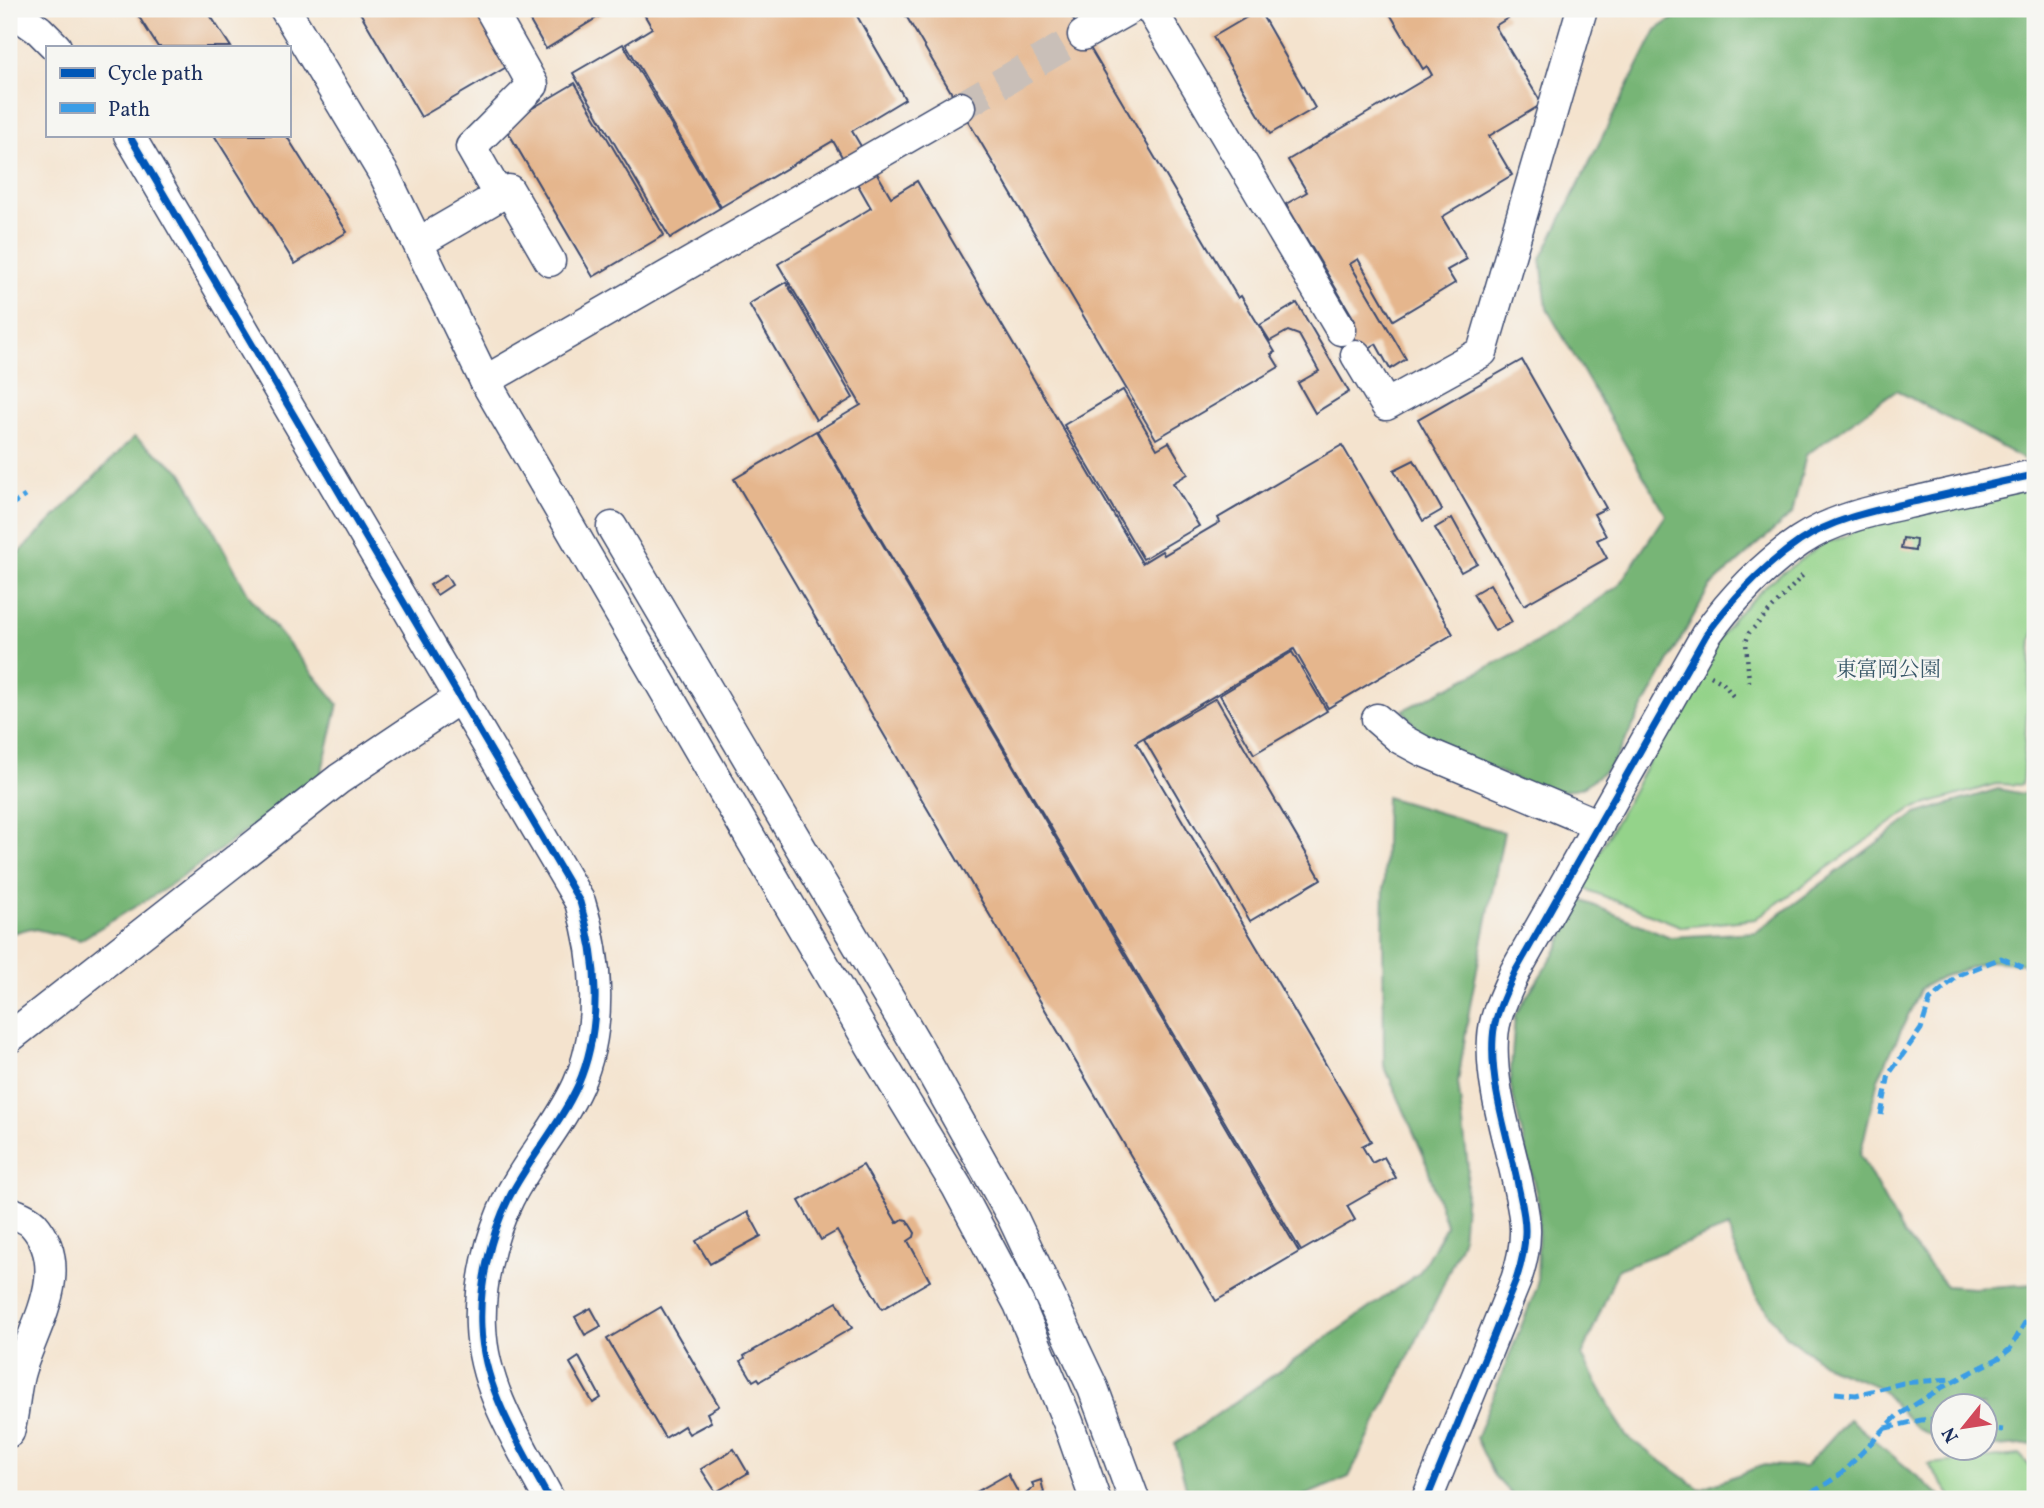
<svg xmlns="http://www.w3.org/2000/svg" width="2044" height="1508" font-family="Vollkorn,'Noto Serif JP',serif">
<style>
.green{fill:#94d38a;stroke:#588174;stroke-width:2}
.forest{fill:#77b576;stroke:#49726a;stroke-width:2}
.building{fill:#e5b68d}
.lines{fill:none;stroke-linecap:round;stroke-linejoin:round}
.minor-tunnel{stroke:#c9bfb8;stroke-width:30;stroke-dasharray:30 15;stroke-linecap:butt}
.minor-casing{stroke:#3c4a6f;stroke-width:33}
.path{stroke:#3c4a6f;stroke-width:4.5;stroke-dasharray:2 5;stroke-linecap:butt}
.minor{stroke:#fff;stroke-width:30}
.quiet{stroke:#3b9de6;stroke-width:5;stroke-dasharray:10 5;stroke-linecap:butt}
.cycleway-casing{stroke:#f6f6f2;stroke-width:11}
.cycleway{stroke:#0057b8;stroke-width:7}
.labels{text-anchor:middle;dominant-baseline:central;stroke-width:6;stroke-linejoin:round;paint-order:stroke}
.park-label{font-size:21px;fill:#395869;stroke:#f6f6f2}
</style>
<rect width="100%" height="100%" fill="#f6f6f2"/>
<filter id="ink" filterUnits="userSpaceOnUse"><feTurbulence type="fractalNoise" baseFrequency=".0143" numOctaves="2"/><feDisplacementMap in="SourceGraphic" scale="14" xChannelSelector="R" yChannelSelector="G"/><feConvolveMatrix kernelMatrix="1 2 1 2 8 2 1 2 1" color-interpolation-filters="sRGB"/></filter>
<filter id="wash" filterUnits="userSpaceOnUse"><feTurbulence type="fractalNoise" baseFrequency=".00686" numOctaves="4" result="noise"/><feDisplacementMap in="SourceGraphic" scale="28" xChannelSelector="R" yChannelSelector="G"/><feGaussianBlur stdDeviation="1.57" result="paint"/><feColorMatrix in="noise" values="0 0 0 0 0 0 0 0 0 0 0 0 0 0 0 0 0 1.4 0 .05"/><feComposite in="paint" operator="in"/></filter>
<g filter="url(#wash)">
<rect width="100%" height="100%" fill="#f4e3ce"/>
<g class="green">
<path d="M2035 487V631L2032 639 2022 785 1996 784 1911 809 1755 919 1683 927 1580 887 1711 649 1736 615 1771 581 1823 544 1846 536 1866 523Z"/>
<path d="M2020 1455 2035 1472V1499H1953L1928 1464Z"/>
</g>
<g class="forest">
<path d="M1688 9H2035V456L2025 460 1896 390 1806 455 1792 514 1709 588 1611 766 1583 787 1561 792 1524 783 1425 739 1403 710 1538 642 1618 586 1666 515 1547 309 1541 259 1656 30Z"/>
<path d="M134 437 181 471 250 597 338 704 320 779 166 888 80 940 31 928 9 934V563Z"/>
<path d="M1998 789 2035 796V965L1989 961 1941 977 1921 988 1878 1079 1860 1155 1904 1235 1946 1286 1974 1288 2035 1284V1444L1984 1448V1406H1942V1441L1916 1428 1879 1387 1830 1368 1785 1335 1755 1294 1732 1243 1729 1227 1618 1269 1582 1356 1626 1436 1700 1489 1764 1465 1805 1467 1849 1419 1944 1499H1516L1494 1476 1476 1438 1537 1287 1539 1205 1510 1083 1515 1015 1558 948 1581 900 1670 937 1756 932 1916 814Z"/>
<path d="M1386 797 1504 832 1470 1005 1458 1082 1468 1167 1462 1240 1438 1297 1349 1477 1296 1499H1189L1175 1444 1419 1273 1446 1226 1424 1156 1384 1065 1383 929Z"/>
</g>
<g id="blocks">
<g class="building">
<path d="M134 9H206L231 47H158Z"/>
<path d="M358 9H477L510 65 421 117Z"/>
<path d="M523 9H611L546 49Z"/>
<path d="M641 9H853L905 99 852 131 891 197 917 181 1142 563 1162 551 1164 555 1220 522 1218 518 1342 445 1453 634 1328 708 1294 649 1136 742 1371 1141 1362 1146 1372 1163 1384 1157 1396 1178 1347 1206 1355 1220 1301 1251 817 431 861 405 778 264 871 208 833 141 721 207 626 44 652 28Z"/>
<path d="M902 9H1067L1238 298 1241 296 1275 352 1271 354 1279 367 1156 439Z"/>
<path d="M1387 9H1502L1508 18 1495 26 1542 104 1489 136 1512 175 1442 217 1467 259 1447 270 1455 283 1393 320 1358 259 1350 264 1406 359 1390 369 1376 344 1349 360 1333 334 1355 321 1286 204 1307 192 1288 160 1432 75 1427 66 1423 69Z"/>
<path d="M1259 10 1315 108 1270 134 1213 37Z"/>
<path d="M623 44 720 208 670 238 573 73Z"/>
<path d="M575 83 664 235 593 277 504 125Z"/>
<path d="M214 135H286L347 232 295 264Z"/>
<path d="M786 282 853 398 816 420 749 304Z"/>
<path d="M1297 303 1349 392 1315 413 1298 383 1319 371 1299 335 1288 331 1270 341 1260 325Z"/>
<path d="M1522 360 1606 508 1594 514 1606 536 1597 540 1607 558 1524 605 1418 419Z"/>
<path d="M1123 390 1157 449 1169 442 1188 474 1173 483 1199 526 1143 559 1064 425Z"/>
<path d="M816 431 1299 1252 1216 1301 734 479Z"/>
<path d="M1414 460 1442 510 1423 521 1394 470Z"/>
<path d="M1452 518 1477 563 1461 572 1435 528Z"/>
<path d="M1903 538 1916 540 1915 551 1901 549Z"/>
<path d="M446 575 452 585 437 595 430 585Z"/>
<path d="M1490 584 1512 622 1495 631 1473 594Z"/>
<path d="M1292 652 1327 711 1254 754 1220 695Z"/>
<path d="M1216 698 1321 879 1250 921 1144 739Z"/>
<path d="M863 1165 897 1223 903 1219 907 1220 915 1233 914 1237 908 1241 930 1281 882 1309 837 1231 821 1240 799 1201Z"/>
<path d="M748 1212 761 1236 710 1264 696 1241Z"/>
<path d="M837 1302 852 1328 760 1381 758 1378 753 1381 741 1361 745 1358 744 1356Z"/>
<path d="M661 1307 719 1406 707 1413 711 1422 689 1434 684 1426 665 1438 607 1339Z"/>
<path d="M591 1308 601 1326 585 1335 575 1317Z"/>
<path d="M579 1357 601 1398 593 1403 570 1363Z"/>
<path d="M734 1449 748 1473 716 1492 701 1469Z"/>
<path d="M1008 1474 1021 1498 1034 1487 1032 1483 1041 1480 1044 1493 1035 1496 1036 1499H964Z"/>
</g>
</g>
</g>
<g filter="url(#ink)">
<use href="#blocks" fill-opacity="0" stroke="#3c4a6f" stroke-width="2"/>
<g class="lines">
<path class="minor-tunnel" d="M960 107 1083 35"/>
<defs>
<g id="minor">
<path d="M9 9 39 30 56 47"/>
<path d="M285 9 385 176 485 381 873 1049 957 1187 1019 1304 1068 1422 1095 1499"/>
<path d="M490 9 533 85 471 147 499 196"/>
<path d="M1151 9 1341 330"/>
<path d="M1083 35 1129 9"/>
<path d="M129 135 580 902C598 960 603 1028 578 1085 560 1125 529 1159 509 1198 490 1236 479 1285 481 1327 483 1389 521 1446 549 1499"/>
<path d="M418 243 509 190 550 261"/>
<path d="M1356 355 1386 405 1482 352 1582 9"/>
<path d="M485 381 960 107"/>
<path d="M612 527 915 1042 1012 1216 1093 1388 1134 1499"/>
<path d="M1377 719 1399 738 1423 751 1599 825"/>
<path d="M9 1038 339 779 461 697"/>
<path d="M9 1211C16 1215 27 1218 33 1224 72 1268 36 1322 21 1368 14 1389 15 1411 9 1432"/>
<path d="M1427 1499 1516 1280C1521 1265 1525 1249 1525 1233 1526 1216 1520 1197 1517 1180 1507 1134 1490 1085 1493 1038 1494 1015 1506 993 1515 972L1706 635C1732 599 1763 566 1800 541 1837 516 1883 509 1926 499 1962 491 1999 482 2035 475"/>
</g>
</defs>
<use href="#minor" class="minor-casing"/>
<g class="path">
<path d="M1711 676 1723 683 1733 696"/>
<path d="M1749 682 1746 642 1749 633 1804 574"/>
</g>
<use href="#minor" class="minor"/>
<g class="quiet">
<path d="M9 506 25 496"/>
<path d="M1881 1115 1889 1074 1921 1029 1930 1000 1959 975 2001 958 2030 970 2035 975"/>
<path d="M1835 1393 1856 1395 1903 1383 1951 1379"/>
<path d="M1886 1428 1921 1420 1942 1419"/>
<path d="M1984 1428 2003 1430"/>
<path d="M1798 1499 1820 1488 1842 1473 1897 1416 1941 1388 1999 1358 2010 1349 2027 1319 2035 1294"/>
</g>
<defs>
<g id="cycleway">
<path d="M129 135 580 902C598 960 603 1028 578 1085 560 1125 529 1159 509 1198 490 1236 479 1285 481 1327 483 1389 521 1446 549 1499"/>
<path d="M1427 1499 1516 1280C1521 1265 1525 1249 1525 1233 1526 1216 1520 1197 1517 1180 1507 1134 1490 1085 1493 1038 1494 1015 1506 993 1515 972L1706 635C1732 599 1763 566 1800 541 1837 516 1883 509 1926 499 1962 491 1999 482 2035 475"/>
</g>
</defs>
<use href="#cycleway" class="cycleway-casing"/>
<use href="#cycleway" class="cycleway"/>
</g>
</g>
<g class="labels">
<g class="park-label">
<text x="1888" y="670">東富岡公園</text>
</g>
</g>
<rect width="2044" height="1508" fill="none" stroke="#f6f6f2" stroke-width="35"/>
<rect x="46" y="46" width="245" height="91" fill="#f6f6f2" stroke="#9ea6b7" stroke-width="2"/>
<rect x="60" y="68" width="35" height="10" fill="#0057b8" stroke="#9ea6b7" stroke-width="2"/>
<text x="108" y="80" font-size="21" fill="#1b2f5e">Cycle path</text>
<rect x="60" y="103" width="35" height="10" fill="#3b9de6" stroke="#9ea6b7" stroke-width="2"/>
<text x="108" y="116" font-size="21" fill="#1b2f5e">Path</text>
<g transform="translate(1964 1427) rotate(240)"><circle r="33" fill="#f6f6f2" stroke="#9ea6b7" stroke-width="2"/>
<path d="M0-5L12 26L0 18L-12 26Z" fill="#d1495b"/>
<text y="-10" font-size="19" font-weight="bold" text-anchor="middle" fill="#1b2f5e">N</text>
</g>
</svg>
